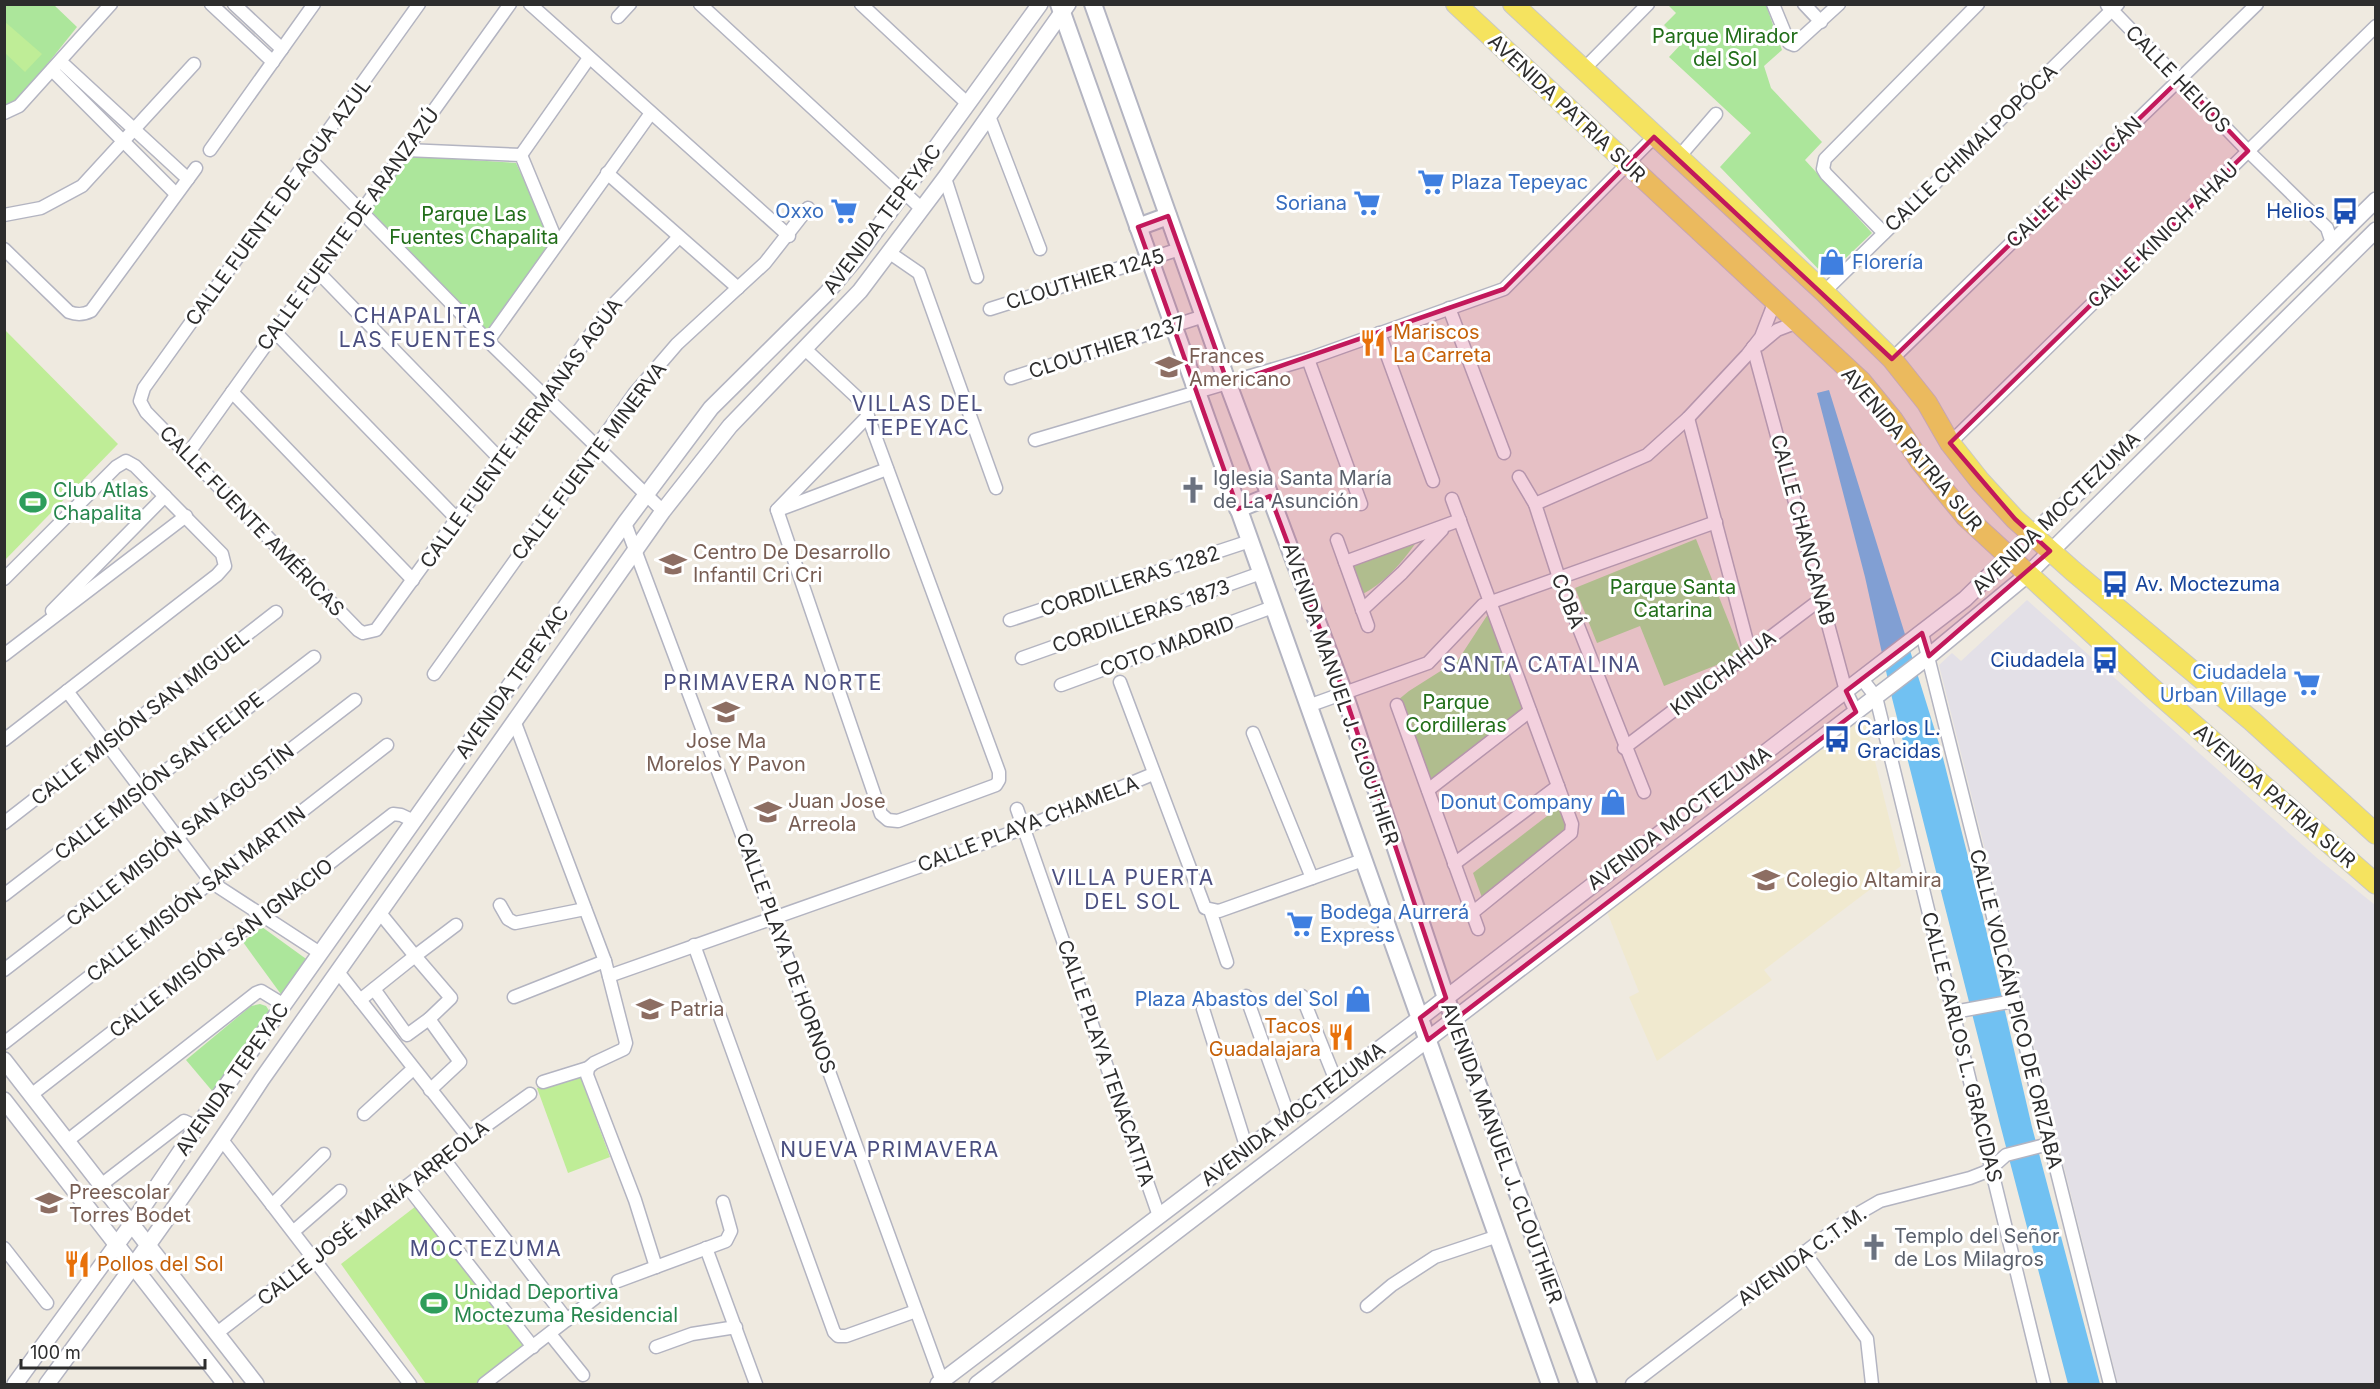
<svg xmlns="http://www.w3.org/2000/svg" width="2380" height="1389" font-family="Inter,sans-serif">
<style>
.industrial{fill:#e3e0e7}
.education{fill:#f0e9cf}
.green{fill:#ace69b}
.pitch{fill:#bfed97}
.water{fill:#71c1f2}
.lines{fill:none;stroke-linecap:round;stroke-linejoin:round}
.minor-casing{stroke:#b3b4c1;stroke-width:15}
.tertiary-casing{stroke:#b3b4c1;stroke-width:18}
.secondary-casing{stroke:#b3b4c1;stroke-width:20}
.primary-casing{stroke:#c8c8c8;stroke-width:22}
.minor{stroke:#fff;stroke-width:12}
.tertiary{stroke:#fff;stroke-width:15}
.secondary{stroke:#fff;stroke-width:16}
.primary{stroke:#f5e35f;stroke-width:20}
.marked{fill:#c2185b;fill-opacity:0.2;stroke:#c2185b;stroke-width:4.5;stroke-linejoin:round}
.labels{text-anchor:middle;dominant-baseline:central;stroke-width:6;stroke-linejoin:round;paint-order:stroke}
.park-label{font-size:20px;fill:#216e19;stroke:#fff}
.street-label{font-size:20px;fill:#2d2d2d;stroke:#fff}
.shop-label{font-size:20px;fill:#366cbe;stroke:#fff;text-anchor:end}
.transit-label{font-size:20px;fill:#164399;stroke:#fff;text-anchor:end}
.food-label{font-size:20px;fill:#c56008;stroke:#fff;text-anchor:start}
.education-label{font-size:20px;fill:#785e54;stroke:#fff;text-anchor:start}
.worship-label{font-size:20px;fill:#5b616d;stroke:#fff;text-anchor:start}
.leisure-label{font-size:20px;fill:#27864d;stroke:#fff;text-anchor:start}
.neighbourhood-label{font-size:21px;letter-spacing:1.5px;fill:#4b4f80;stroke:#fff}
</style>
<rect width="100%" height="100%" fill="#efeae0"/>
<path class="industrial" d="M2027 600 2317 858 2375 905V1384H2118L1939 665 1952 653 1961 661Z"/>
<path class="education" d="M1864 717 1901 866 1764 970 1772 980 1657 1061 1629 997 1639 992 1607 912 1725 824Z"/>
<g class="green">
<path d="M5 5H54L77 27 17 102 5 110Z"/>
<path d="M1668 5H1766L1782 50 1764 66 1771 88 1822 142 1805 160 1872 233 1826 277 1720 167 1751 133 1669 57 1682 43 1664 25 1676 13Z"/>
<path d="M408 156 516 163 553 243 489 333 370 210Z"/>
<path d="M1696 539 1742 655 1664 686 1640 626 1597 643 1575 588Z"/>
<path d="M1415 544C1400 565 1384 583 1361 595L1349 565Z"/>
<path d="M1492 608 1530 711 1428 790 1398 700 1409 691 1458 660Z"/>
<path d="M1564 803 1571 833 1484 903 1473 873Z"/>
<path d="M262 927 309 961 283 997 243 942Z"/>
<path d="M260 1004 266 1006 270 1012 213 1092 186 1060 251 1006Z"/>
</g>
<g class="pitch">
<path d="M4 21 42 54 25 72 5 53Z"/>
<path d="M4 329 118 444 5 560H4Z"/>
<path d="M579 1073 610 1157 568 1173 537 1088Z"/>
<path d="M420 1203 530 1343 475 1384H426L341 1264Z"/>
</g>
<path class="water" d="M1829 390 1941 750 1981 908 2032 1127 2100 1384H2068L2000 1124 1892 698 1865 577 1817 393Z"/>
<g class="lines">
<defs>
<g id="minor">
<path d="M211 4 273 62"/>
<path d="M234 4 282 49"/>
<path d="M419 4 144 388 140 401 146 412 358 630 363 633 376 630 609 309 679 237"/>
<path d="M530 4 789 236"/>
<path d="M700 4 922 209"/>
<path d="M861 4 968 104"/>
<path d="M1773 4 1789 43 1794 45 1839 4"/>
<path d="M1804 4 1821 22"/>
<path d="M2107 5 2248 151 2327 228 2332 243"/>
<path d="M618 17 630 4"/>
<path d="M60 61 188 179"/>
<path d="M52 70 176 194"/>
<path d="M1583 70 1648 4"/>
<path d="M4 113 19 106 111 4"/>
<path d="M989 116 1040 249"/>
<path d="M210 150 314 4"/>
<path d="M406 150 521 155 557 242"/>
<path d="M521 155 589 58"/>
<path d="M309 158 488 341 663 511"/>
<path d="M1678 158 1716 114"/>
<path d="M607 173 738 288"/>
<path d="M945 178 977 277"/>
<path d="M4 215 41 208 82 186 194 64"/>
<path d="M1884 233 1826 174 1823 169 1825 159 1978 4"/>
<path d="M4 249 69 312C77 315 83 315 91 311L196 168"/>
<path d="M890 253 919 273 996 488"/>
<path d="M318 272 500 459"/>
<path d="M1824 292 2118 4"/>
<path d="M1449 308 1504 453"/>
<path d="M990 309 1180 249"/>
<path d="M275 332 457 519"/>
<path d="M1379 333 1433 481"/>
<path d="M488 341 651 113"/>
<path d="M1759 345 1777 330 1798 322"/>
<path d="M1753 347 1846 691 1856 712"/>
<path d="M1308 359 1361 504"/>
<path d="M1892 359 2257 4"/>
<path d="M1011 378 1204 316"/>
<path d="M232 392 413 580"/>
<path d="M1688 418 1750 653"/>
<path d="M1035 440 1308 359 1504 289 1654 137"/>
<path d="M1950 443 2376 26"/>
<path d="M187 455 510 4"/>
<path d="M1519 477 1535 504 1559 578 1644 792"/>
<path d="M1452 499 1572 824 1571 833 1472 913"/>
<path d="M1535 504 1647 455 1688 418 1747 355 1761 337 1775 301"/>
<path d="M781 509 887 469"/>
<path d="M777 510 881 814 888 820 898 821 996 785 999 780V772L863 403 805 349"/>
<path d="M777 510 868 416"/>
<path d="M625 523 773 918 943 1384"/>
<path d="M1337 540 1368 626"/>
<path d="M1345 562 1460 520"/>
<path d="M4 579 116 467 126 461 135 466 222 554 225 566 217 575 4 740"/>
<path d="M1362 610 1402 573 1442 530"/>
<path d="M52 611 165 496"/>
<path d="M1010 620 1250 541"/>
<path d="M1922 633 2110 1384"/>
<path d="M4 655 186 516"/>
<path d="M1022 658 1261 573"/>
<path d="M434 674 634 394 677 344 765 263 808 208"/>
<path d="M1862 679 1876 697 2044 1384"/>
<path d="M1120 682 1205 908 1219 911 1363 860"/>
<path d="M1061 685 1273 607"/>
<path d="M67 691 211 882 320 953"/>
<path d="M1397 705 1478 929"/>
<path d="M1308 706 1428 663 1483 605 1716 522"/>
<path d="M515 723 605 961 626 1043 624 1049 594 1063 588 1068 543 1082"/>
<path d="M1253 733 1312 878"/>
<path d="M1624 748 1821 599"/>
<path d="M1428 790 1530 711"/>
<path d="M1017 809 1159 1216"/>
<path d="M4 823 276 612"/>
<path d="M1454 864 1558 786"/>
<path d="M4 895 314 657"/>
<path d="M500 905 508 919 515 923 585 909"/>
<path d="M1210 910 1227 962"/>
<path d="M380 913 415 956 456 925"/>
<path d="M694 945 834 1332 838 1336H846L916 1311"/>
<path d="M4 970 355 700"/>
<path d="M338 972 469 1138"/>
<path d="M609 976 935 861 1024 828 1153 774"/>
<path d="M374 989 407 1035 429 1019"/>
<path d="M1246 996 1289 1117"/>
<path d="M1302 996 1336 1081"/>
<path d="M514 997 605 961"/>
<path d="M360 1000 415 956 451 998 429 1019 460 1062 430 1090"/>
<path d="M1203 1009 1247 1149"/>
<path d="M1954 1012 2014 1001"/>
<path d="M4 1043 387 745"/>
<path d="M588 1068 587 1075 635 1200 656 1267"/>
<path d="M31 1095 393 814 401 815 414 821"/>
<path d="M364 1114 413 1069"/>
<path d="M222 1140 410 1384"/>
<path d="M67 1141 256 993 261 991 284 1005"/>
<path d="M443 1158 567 1320"/>
<path d="M101 1185 184 1121 197 1127"/>
<path d="M407 1186 533 1347"/>
<path d="M272 1205 324 1154"/>
<path d="M294 1231 340 1191"/>
<path d="M4 1248 47 1303"/>
<path d="M706 1248 756 1384"/>
<path d="M1804 1252 1867 1339 1872 1384"/>
<path d="M618 1281 726 1241 731 1231 723 1202"/>
<path d="M1367 1306 1392 1285 1435 1257 1498 1236"/>
<path d="M217 1333 469 1138 530 1094"/>
<path d="M550 1334 583 1375"/>
<path d="M656 1347 692 1334 736 1327"/>
<path d="M484 1384 595 1298"/>
<path d="M1632 1384 1847 1220 1880 1201 1970 1178 1988 1171 2006 1155 2049 1144"/>
</g>
<g id="tertiary">
<path d="M4 1060 256 1384"/>
<path d="M4 1100 225 1384"/>
<path d="M15 1384 131 1225 197 1127 625 523 711 408 826 294 856 258 1040 4"/>
<path d="M47 1384C121 1284 194 1183 262 1079L663 511 730 426 860 291 945 178 1068 4"/>
<path d="M938 1384 1420 1018 1965 599 2031 535 2079 492 2376 200"/>
<path d="M977 1384 1929 656 2027 575 2376 230"/>
</g>
<g id="secondary">
<path d="M1059 4 1550 1384"/>
<path d="M1093 4 1228 384 1344 693 1446 998 1588 1384"/>
<path d="M1138 227 1168 216"/>
<path d="M1238 509 1270 496"/>
</g>
<g id="primary">
<path d="M1456 4 1861 381 1893 420 1920 461 1966 517 2153 689 2376 884"/>
<path d="M1513 4 1824 292 1892 359 1927 403 1950 443 1980 481 2015 519 2073 571 2252 721 2376 834"/>
</g>
</defs>
<use href="#minor" class="minor-casing"/>
<use href="#tertiary" class="tertiary-casing"/>
<use href="#secondary" class="secondary-casing"/>
<use href="#primary" class="primary-casing"/>
<use href="#minor" class="minor"/>
<use href="#tertiary" class="tertiary"/>
<use href="#secondary" class="secondary"/>
<use href="#primary" class="primary"/>
</g>
<path class="marked" d="M2180 79 2248 151 1950 443 2015 519 2050 551 1929 656 1922 633 1846 691 1856 712 1428 1040 1420 1018 1446 998 1344 693 1270 496 1238 509 1138 227 1168 216 1228 384 1504 289 1654 137 1892 359Z"/>
<defs>
<symbol id="supermarket-bare" viewBox="-9 -9 18 18"><path d="M-6-5.5h2.5l.6 2H6L4.5 2H-2.5L-4.4-4H-6ZM-1.5 3.2a1.3 1.3 0 1 0 .1 0ZM3 3.2a1.3 1.3 0 1 0 .1 0Z" fill="#3f7fe0" stroke="#fff" stroke-width="2.5" paint-order="stroke"/></symbol>
<symbol id="bus-bare" viewBox="-9 -9 18 18"><path d="M-5-6H5V4H4V6H2V4H-2V6H-4V4H-5ZM-3.5-4V0h7V-4ZM-3.5 1.2v1.5H-2V1.2ZM2 1.2v1.5H3.5V1.2Z" fill="#1a4fb4" stroke="#fff" stroke-width="2.5" paint-order="stroke"/></symbol>
<symbol id="shop-bare" viewBox="-9 -9 18 18"><path d="M-5-2.5h2.3a2.7 3.5 0 0 1 5.4 0H5L5.5 6h-11ZM-1.5-2.5h3a1.5 2.3 0 0 0-3 0Z" fill="#3f7fe0" stroke="#fff" stroke-width="2.5" paint-order="stroke"/></symbol>
<symbol id="restaurant-bare" viewBox="-9 -9 18 18"><path d="M-5-6h1v4h1v-4h1v4h1v-4h1v5L-1.5 .5V6h-2V.5L-5-1ZM5-6V6H3V1.5H1.5Q1.5-4 5-6Z" fill="#e8710a" stroke="#fff" stroke-width="2.5" paint-order="stroke"/></symbol>
<symbol id="school-bare" viewBox="-9 -9 18 18"><path d="M0-5L7-2L0 1L-7-2ZM-4 1L0 2.5L4 1V4Q0 6-4 4Z" fill="#8d6e63" stroke="#fff" stroke-width="2.5" paint-order="stroke"/></symbol>
<symbol id="church-bare" viewBox="-9 -9 18 18"><path d="M-1.2-6h2.4v3.5h3.3v2.4h-3.3V6h-2.4V-.1h-3.3v-2.4h3.3Z" fill="#6b7280" stroke="#fff" stroke-width="2.5" paint-order="stroke"/></symbol>
<symbol id="stadium-bare" viewBox="-9 -9 18 18"><path d="M0-5a6.5 5 0 1 0 0 10a6.5 5 0 1 0 0-10ZM-3.5-1.8h7v3.6h-7Z" fill="#2e9e5b" stroke="#fff" stroke-width="2.5" paint-order="stroke"/></symbol>
</defs>
<g fill-rule="evenodd">
<use href="#supermarket-bare" x="1412" y="163" width="38" height="38"/>
<use href="#supermarket-bare" x="1348" y="184" width="38" height="38"/>
<use href="#supermarket-bare" x="825" y="192" width="38" height="38"/>
<use href="#bus-bare" x="2326" y="192" width="38" height="38"/>
<use href="#shop-bare" x="1813" y="243" width="38" height="38"/>
<use href="#restaurant-bare" x="1354" y="324" width="38" height="38"/>
<use href="#school-bare" x="1150" y="348" width="38" height="38"/>
<use href="#church-bare" x="1174" y="471" width="38" height="38"/>
<use href="#stadium-bare" x="14" y="483" width="38" height="38"/>
<use href="#school-bare" x="654" y="545" width="38" height="38"/>
<use href="#bus-bare" x="2096" y="565" width="38" height="38"/>
<use href="#bus-bare" x="2086" y="641" width="38" height="38"/>
<use href="#supermarket-bare" x="2288" y="664" width="38" height="38"/>
<use href="#school-bare" x="707" y="693" width="38" height="38"/>
<use href="#bus-bare" x="1818" y="720" width="38" height="38"/>
<use href="#shop-bare" x="1594" y="783" width="38" height="38"/>
<use href="#school-bare" x="749" y="793" width="38" height="38"/>
<use href="#school-bare" x="1747" y="861" width="38" height="38"/>
<use href="#supermarket-bare" x="1281" y="905" width="38" height="38"/>
<use href="#shop-bare" x="1339" y="980" width="38" height="38"/>
<use href="#school-bare" x="631" y="990" width="38" height="38"/>
<use href="#restaurant-bare" x="1322" y="1018" width="38" height="38"/>
<use href="#school-bare" x="30" y="1184" width="38" height="38"/>
<use href="#church-bare" x="1855" y="1228" width="38" height="38"/>
<use href="#restaurant-bare" x="58" y="1245" width="38" height="38"/>
<use href="#stadium-bare" x="415" y="1284" width="38" height="38"/>
</g>
<g class="labels">
<g class="park-label">
<text x="1725" y="36">Parque Mirador<tspan x="1725" dy="23">del Sol</tspan></text>
<text x="474" y="214">Parque Las<tspan x="474" dy="23">Fuentes Chapalita</tspan></text>
<text x="1673" y="587">Parque Santa<tspan x="1673" dy="23">Catarina</tspan></text>
<text x="1456" y="702">Parque<tspan x="1456" dy="23">Cordilleras</tspan></text>
</g>
<g class="street-label">
<text transform="translate(2178 79) rotate(46)">CALLE HELIOS</text>
<text transform="translate(1567 108) rotate(43)">AVENIDA PATRIA SUR</text>
<text transform="translate(1971 148) rotate(-44)">CALLE CHIMALPOPÓCA</text>
<text transform="translate(2074 182) rotate(-44)">CALLE KUKULCÁN</text>
<text transform="translate(278 202) rotate(-54)">CALLE FUENTE DE AGUA AZUL</text>
<text transform="translate(882 219) rotate(-53)">AVENIDA TEPEYAC</text>
<text transform="translate(348 229) rotate(-54)">CALLE FUENTE DE ARANZAZÚ</text>
<text transform="translate(2163 235) rotate(-44)">CALLE KINICH AHAU</text>
<text transform="translate(1085 279) rotate(-17)">CLOUTHIER 1245</text>
<text transform="translate(1107 347) rotate(-18)">CLOUTHIER 1237</text>
<text transform="translate(521 433) rotate(-54)">CALLE FUENTE HERMANAS AGUA</text>
<text transform="translate(1912 449) rotate(50)">AVENIDA PATRIA SUR</text>
<text transform="translate(589 461) rotate(-53)">CALLE FUENTE MINERVA</text>
<text transform="translate(2056 513) rotate(-44)">AVENIDA MOCTEZUMA</text>
<text transform="translate(252 521) rotate(46)">CALLE FUENTE AMÉRICAS</text>
<text transform="translate(1803 530) rotate(75)">CALLE CHANCANAB</text>
<text transform="translate(1130 581) rotate(-18)">CORDILLERAS 1282</text>
<text transform="translate(1568 601) rotate(69)">COBÁ</text>
<text transform="translate(1141 616) rotate(-19)">CORDILLERAS 1873</text>
<text transform="translate(1167 646) rotate(-20)">COTO MADRID</text>
<text transform="translate(1723 673) rotate(-37)">KINICHAHUA</text>
<text transform="translate(512 682) rotate(-55)">AVENIDA TEPEYAC</text>
<text transform="translate(1341 694) rotate(71)">AVENIDA MANUEL J. CLOUTHIER</text>
<text transform="translate(140 718) rotate(-38)">CALLE MISIÓN SAN MIGUEL</text>
<text transform="translate(159 776) rotate(-38)">CALLE MISIÓN SAN FELIPE</text>
<text transform="translate(2275 796) rotate(41)">AVENIDA PATRIA SUR</text>
<text transform="translate(1679 818) rotate(-37)">AVENIDA MOCTEZUMA</text>
<text transform="translate(1028 824) rotate(-21)">CALLE PLAYA CHAMELA</text>
<text transform="translate(180 835) rotate(-38)">CALLE MISIÓN SAN AGUSTÍN</text>
<text transform="translate(196 894) rotate(-38)">CALLE MISIÓN SAN MARTIN</text>
<text transform="translate(221 948) rotate(-38)">CALLE MISIÓN SAN IGNACIO</text>
<text transform="translate(786 953) rotate(70)">CALLE PLAYA DE HORNOS</text>
<text transform="translate(2016 1009) rotate(76)">CALLE VOLCÁN PICO DE ORIZABA</text>
<text transform="translate(1962 1047) rotate(76)">CALLE CARLOS L. GRACIDAS</text>
<text transform="translate(1106 1063) rotate(71)">CALLE PLAYA TENACATITA</text>
<text transform="translate(232 1079) rotate(-55)">AVENIDA TEPEYAC</text>
<text transform="translate(1293 1114) rotate(-37)">AVENIDA MOCTEZUMA</text>
<text transform="translate(1502 1153) rotate(70)">AVENIDA MANUEL J. CLOUTHIER</text>
<text transform="translate(373 1213) rotate(-38)">CALLE JOSÉ MARÍA ARREOLA</text>
<text transform="translate(1802 1256) rotate(-36)">AVENIDA C.T.M.</text>
</g>
<g class="shop-label">
<text x="1451" y="182" text-anchor="start">Plaza Tepeyac</text>
<text x="1347" y="203">Soriana</text>
<text x="824" y="211">Oxxo</text>
<text x="1852" y="262" text-anchor="start">Florería</text>
<text x="2287" y="672">Ciudadela<tspan x="2287" dy="23">Urban Village</tspan></text>
<text x="1593" y="802">Donut Company</text>
<text x="1320" y="912" text-anchor="start">Bodega Aurrerá<tspan x="1320" dy="23">Express</tspan></text>
<text x="1338" y="999">Plaza Abastos del Sol</text>
</g>
<g class="transit-label">
<text x="2325" y="211">Helios</text>
<text x="2135" y="584" text-anchor="start">Av. Moctezuma</text>
<text x="2085" y="660">Ciudadela</text>
<text x="1857" y="728" text-anchor="start">Carlos L.<tspan x="1857" dy="23">Gracidas</tspan></text>
</g>
<g class="food-label">
<text x="1393" y="332">Mariscos<tspan x="1393" dy="23">La Carreta</tspan></text>
<text x="1321" y="1026" text-anchor="end">Tacos<tspan x="1321" dy="23">Guadalajara</tspan></text>
<text x="97" y="1264">Pollos del Sol</text>
</g>
<g class="education-label">
<text x="1189" y="356">Frances<tspan x="1189" dy="23">Americano</tspan></text>
<text x="693" y="552">Centro De Desarrollo<tspan x="693" dy="23">Infantil Cri Cri</tspan></text>
<text x="726" y="741" text-anchor="middle">Jose Ma<tspan x="726" dy="23">Morelos Y Pavon</tspan></text>
<text x="788" y="801">Juan Jose<tspan x="788" dy="23">Arreola</tspan></text>
<text x="1786" y="880">Colegio Altamira</text>
<text x="670" y="1009">Patria</text>
<text x="69" y="1192">Preescolar<tspan x="69" dy="23">Torres Bodet</tspan></text>
</g>
<g class="worship-label">
<text x="1213" y="478">Iglesia Santa María<tspan x="1213" dy="23">de La Asunción</tspan></text>
<text x="1894" y="1236">Templo del Señor<tspan x="1894" dy="23">de Los Milagros</tspan></text>
</g>
<g class="leisure-label">
<text x="53" y="490">Club Atlas<tspan x="53" dy="23">Chapalita</tspan></text>
<text x="454" y="1292">Unidad Deportiva<tspan x="454" dy="23">Moctezuma Residencial</tspan></text>
</g>
<g class="neighbourhood-label">
<text x="418" y="315">CHAPALITA<tspan x="418" dy="24">LAS FUENTES</tspan></text>
<text x="918" y="403">VILLAS DEL<tspan x="918" dy="24">TEPEYAC</tspan></text>
<text x="1542" y="664">SANTA CATALINA</text>
<text x="773" y="682">PRIMAVERA NORTE</text>
<text x="1133" y="877">VILLA PUERTA<tspan x="1133" dy="24">DEL SOL</tspan></text>
<text x="890" y="1149">NUEVA PRIMAVERA</text>
<text x="486" y="1248">MOCTEZUMA</text>
</g>
</g>
<rect width="2380" height="1389" fill="none" stroke="#2d2d2d" stroke-width="12"/>
<path d="M21 1359v9h184v-9" fill="none" stroke="#2d2d2d" stroke-width="3"/>
<text x="30" y="1359" font-size="18" fill="#2d2d2d" stroke="#ffffff" stroke-width="4.5" paint-order="stroke">100 m</text>
</svg>
